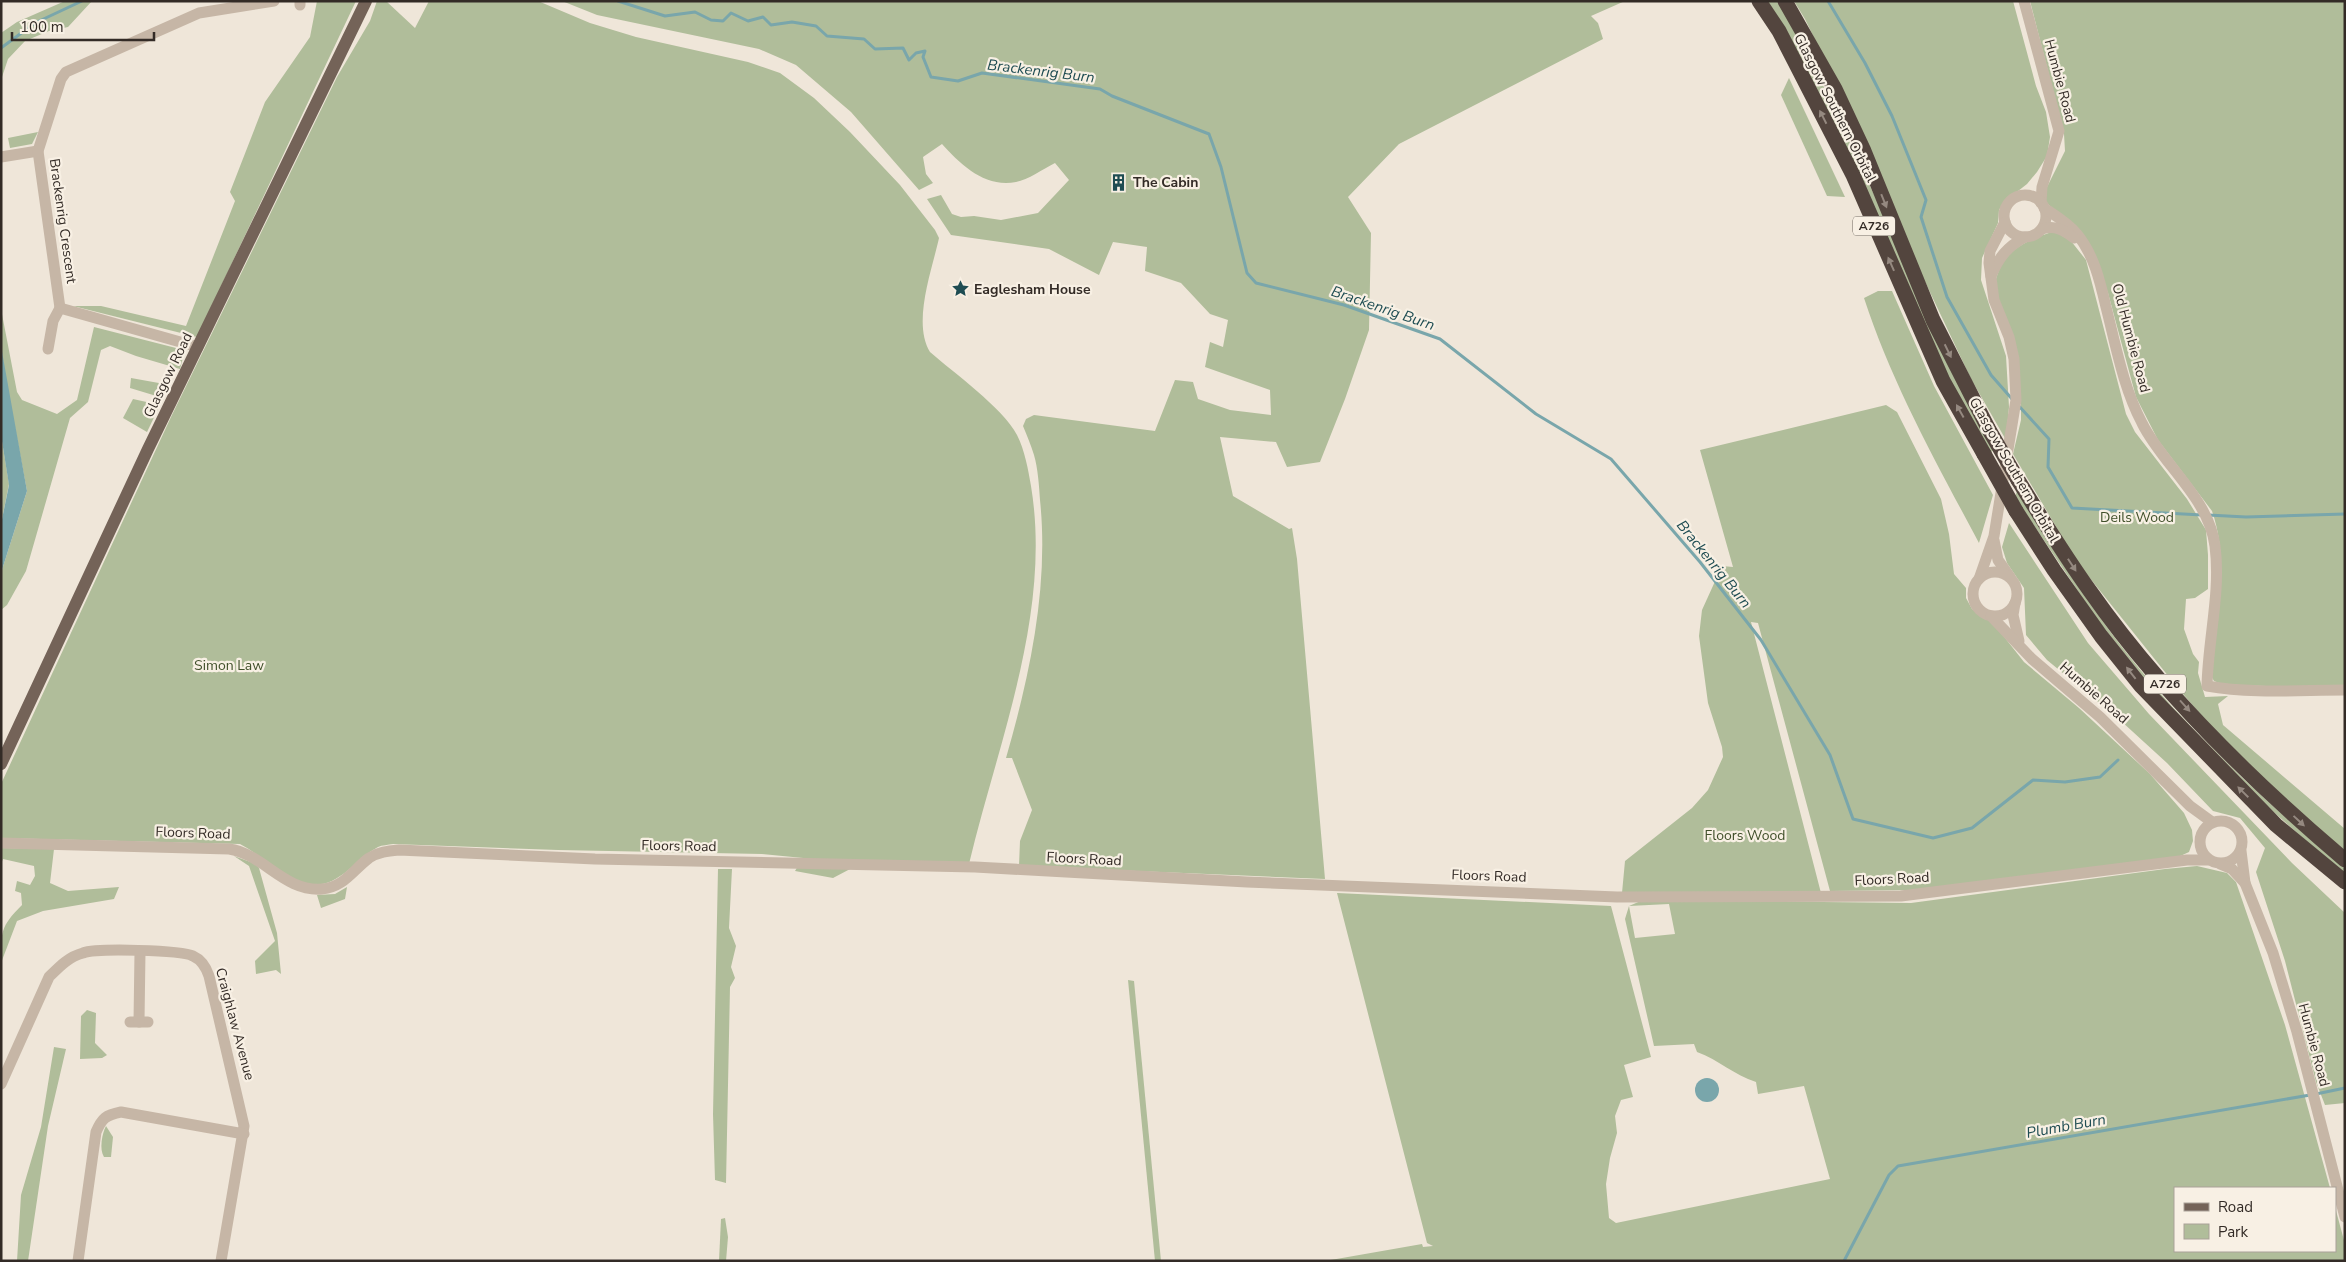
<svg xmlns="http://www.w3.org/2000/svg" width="2346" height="1262" font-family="'Nunito Sans',sans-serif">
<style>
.green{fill:#b0bd9a;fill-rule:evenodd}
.water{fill:#79a6ab}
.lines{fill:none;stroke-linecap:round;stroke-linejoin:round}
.stream{stroke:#79a6ab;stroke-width:3}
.minor{stroke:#c6b6a6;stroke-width:11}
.major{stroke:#746358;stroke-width:12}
.highway{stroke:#53453e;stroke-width:15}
.highway-bridge{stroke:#53453e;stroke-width:15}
.oneway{fill:#958980}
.labels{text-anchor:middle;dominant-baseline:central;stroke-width:4.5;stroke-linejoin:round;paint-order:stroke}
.shield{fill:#f8f0e4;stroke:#6e665f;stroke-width:1}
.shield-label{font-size:12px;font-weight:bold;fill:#332b26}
.street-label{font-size:14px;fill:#332b26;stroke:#f8f0e4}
.poi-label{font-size:14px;font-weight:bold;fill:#332b26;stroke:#f8f0e4;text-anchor:start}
.park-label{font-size:14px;fill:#41502b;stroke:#f8f0e4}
.water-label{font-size:15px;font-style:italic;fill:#1e4c52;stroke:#f8f0e4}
</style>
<rect width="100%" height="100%" fill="#efe6d9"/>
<g class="green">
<path d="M65 1H92L68 27 49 31 25 41 8 59 1 80V33L17 22Z"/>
<path d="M317 1H356L197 337 73 306H101L186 326 235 201 230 192 265 102 310 37Z"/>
<path d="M377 1H386L415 28 429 1H538L590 23 636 37 748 62 780 73 814 98 850 132 900 185 935 230 939 238C932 270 912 323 930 352 954 373 1003 408 1017 435 1025 451 1028 469 1031 486 1052 613 998 742 969 864L852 868 833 878 795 871 803 858 762 854 558 850 393 844C388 845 382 845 378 847 352 861 337 893 301 883 282 878 260 854 240 844L1 838V784L171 417 337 77 370 21Z"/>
<path d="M562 1H1625L1591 16 1598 23 1603 39 1399 144 1348 197 1371 233 1369 330 1345 399 1320 462 1287 467 1276 442 1220 437 1233 496 1289 529 1292 528 1297 559 1325 879 1019 866 1020 841 1032 810 1012 758H1006C1030 675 1049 586 1040 500 1039 485 1038 469 1034 455 1031 445 1027 436 1023 426L1026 419 1034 415 1155 431 1175 380 1193 382 1198 399 1230 410 1271 415 1270 390 1205 367 1210 342 1223 347 1228 320 1210 314 1181 283 1145 271 1147 247 1113 242 1099 275 1049 249 951 235 927 199 941 195 952 214 961 217 974 216 1001 220 1038 213 1069 180 1055 163C1043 169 1028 180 1016 182 985 188 961 165 942 144L923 157 926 174 933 183 919 190 851 112 796 65 759 49 597 15Z"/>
<path d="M1767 1H1778L1808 53 1993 450 1990 454 1953 387Z"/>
<path d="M1794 1H2013L2036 86 2046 112 2050 137 2047 156 2037 172 2027 184 2004 202 1999 210 1998 223 1982 258 1981 280 2006 356 2009 407 2006 440 1971 379 1920 271 1864 140 1805 19Z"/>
<path d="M2030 1H2345V688L2224 685 2214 681 2210 674C2217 621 2230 563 2212 511L2158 440 2136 397 2108 293 2090 246 2046 202V189L2065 151 2064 134Z"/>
<path d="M1789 78 1845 197 1827 196 1781 95Z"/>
<path d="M38 132 32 144 10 148 8 138Z"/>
<path d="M2054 231 2071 241 2086 260 2126 414 2135 432 2187 499 2206 530 2208 555V589L2195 598 2186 599 2184 629 2193 654 2199 662 2198 673 2205 697 2228 696 2218 704 2223 725 2345 829V853L2233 752 2177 687 2077 562 2013 454 2021 420V398L1995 283C2003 249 2024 242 2054 231Z"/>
<path d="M1878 291H1892L1934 386 1993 495 1979 543C1937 464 1892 384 1864 298Z"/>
<path d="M1 309 17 392 22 400 57 414 77 400 94 327 176 348 184 354 180 369 136 356 110 346 101 350 88 402 70 418 26 571 7 605 1 610V573L27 491 5 375 1 346Z"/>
<path d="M131 378 170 385 163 398 130 388Z"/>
<path d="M133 399 160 405 147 432 123 418Z"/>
<path d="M1886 405 1897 412 1941 499 1949 534 1954 574 1966 588V598L1972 609 1994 624 2024 662 2079 708 2150 774 2184 813 2192 830 2193 841 2189 852 2176 858 1919 890 1830 891 1758 623 1751 622 1821 893H1622L1625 861 1692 808 1708 790 1723 757 1722 747 1708 703 1699 636 1702 610 1722 566 1733 567 1700 450Z"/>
<path d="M1 435 9 484 1 524Z"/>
<path d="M2017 491C2065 571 2118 649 2182 717 2233 771 2288 821 2345 869V875L2251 792 2157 694 2096 618 2015 497Z"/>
<path d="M2009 523 2088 643 2149 714 2292 863 2345 913V1103L2325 1105 2316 1082 2285 961 2256 872 2265 848 2240 818 2213 811 2167 763 2121 721 2047 660 2026 635 2024 588 2007 563 2002 547Z"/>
<path d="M1 848 54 849 50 883 68 891 119 887 114 899 43 911 17 921 1 963C1 932 0 927 22 905L21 893 15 891 17 881 30 885 35 876 34 866 3 859 1 864Z"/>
<path d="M234 856 256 864 259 868 277 933 281 974 276 970 256 974 255 961 275 941 249 866Z"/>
<path d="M2197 866 2227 873 2236 882 2285 1025 2330 1188H2175V1251H2335V1207L2345 1244V1261H1325L1422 1244 1423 1247 1433 1246 1427 1243 1337 893 1611 906 1651 1057 1624 1065 1633 1097 1621 1100 1615 1116 1617 1133 1610 1158 1606 1184 1609 1218 1616 1223 1830 1179 1804 1086 1758 1094 1756 1082C1734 1075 1719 1060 1697 1052L1694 1044 1654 1046 1625 919 1629 906 1643 900 1911 903 2165 869ZM1669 904 1675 934 1635 938 1629 906Z"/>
<path d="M718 869H732L729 928 736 946 731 967 735 978 730 987 726 1183 715 1180 713 1114Z"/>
<path d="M347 887 345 899 321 908 317 895 335 894Z"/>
<path d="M1128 980 1134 981 1161 1261H1155Z"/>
<path d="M87 1010 96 1013 95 1043 107 1055 102 1058 80 1059 81 1016Z"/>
<path d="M54 1047 66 1049 48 1126 28 1261H17L21 1195 41 1127Z"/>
<path d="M106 1126 113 1137 111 1157H104C99 1149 102 1134 106 1126Z"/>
<path d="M725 1218 728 1237 726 1261H719L721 1219Z"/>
</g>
<g class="water">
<path d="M1 346 27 491 1 573V524L9 485 1 435Z"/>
<circle cx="1707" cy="1090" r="12"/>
</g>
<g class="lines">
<g class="stream">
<path d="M618 1 665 16 695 12 711 20 723 21 731 13 748 21 763 17 771 25 792 22 816 26 827 36 864 39 875 49 903 48 909 60 916 53 925 51 923 57 931 77 958 81 982 73 1100 89 1112 96 1209 134 1221 167 1247 273 1256 283 1344 305 1440 339 1536 414 1611 459 1700 562 1761 640 1830 755 1853 819 1933 838 1972 828 2033 780 2065 782 2100 777 2118 760"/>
<path d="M1828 1 1865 63 1892 116 1926 200 1921 217 1947 297 1991 375 2012 399"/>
<path d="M1 48 35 23 82 1"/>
<path d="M2018 405 2049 439 2048 467 2072 508 2202 515"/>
<path d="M2208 515 2246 517 2345 514"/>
<path d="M2316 1094 2345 1088"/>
<path d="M1844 1261 1889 1175 1898 1166 2310 1095"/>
</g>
<g class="minor">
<path d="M300 1V5"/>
<path d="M2024 1 2059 131 2042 187 2041 203"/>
<path d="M1 157 38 151"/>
<circle cx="2025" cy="216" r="21"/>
<path d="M2044 208C2056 216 2068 223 2077 234 2094 255 2100 281 2106 307 2116 346 2123 387 2142 423 2162 464 2209 498 2215 546 2221 592 2208 639 2207 686 2252 694 2299 690 2345 690"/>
<path d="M2042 229C2055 225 2064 230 2074 238"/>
<path d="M1991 276C1999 257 2007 247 2025 237"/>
<path d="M198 347 60 308 38 151 61 79 66 72 199 13 274 1"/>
<path d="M48 349 53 321 60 308"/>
<path d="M1994 540 1998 560 2010 577"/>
<circle cx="1995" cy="594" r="22"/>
<path d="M1979 579 1994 536 2016 400 2014 359 2009 337 1994 300 1989 263 1990 251 2005 222"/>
<path d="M2015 603 2013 615 2019 641"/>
<path d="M1991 616 2032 659 2100 717 2190 806 2212 822"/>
<circle cx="2221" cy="842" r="21"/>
<path d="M1 843 229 849C264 854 284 892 322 889 344 887 353 870 369 858 378 852 388 851 399 850L595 859 975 867 1247 882 1617 897 1901 896 2187 860H2208"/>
<path d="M2241 851 2245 883"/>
<path d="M2220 864 2232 869 2245 883 2273 953 2297 1032 2345 1217"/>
<path d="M130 1022H148"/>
<path d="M139 1022 140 952"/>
<path d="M1 1084 49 977C59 967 68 957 83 953 96 948 181 950 193 956 202 960 206 967 209 976L244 1126 221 1261"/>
<path d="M78 1261 96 1132C102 1118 106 1115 121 1112L244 1134"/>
</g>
<path class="major" d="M1 764 148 449 366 1"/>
<g class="highway">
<path d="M1759 1 1779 31 1853 175 1943 381 1984 454"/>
<path d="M1785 1 1835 89 1864 151 1933 320 1988 428"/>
<path d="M2018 480C2041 517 2064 555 2090 591 2159 690 2253 782 2345 860"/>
<path d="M2016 511 2054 570 2101 636 2141 686 2276 825 2345 882"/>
</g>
<g class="highway-bridge">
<path d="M1988 428 2018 480"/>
<path d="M1984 454 2016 511"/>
</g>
</g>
<defs><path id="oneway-solid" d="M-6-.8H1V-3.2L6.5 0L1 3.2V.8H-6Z" transform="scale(1.25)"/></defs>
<g class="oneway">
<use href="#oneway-solid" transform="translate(1823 117) rotate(-117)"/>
<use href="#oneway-solid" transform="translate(1884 201) rotate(68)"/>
<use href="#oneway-solid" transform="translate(1891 264) rotate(-114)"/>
<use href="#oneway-solid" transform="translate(1948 351) rotate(64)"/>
<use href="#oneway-solid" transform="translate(1960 411) rotate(-119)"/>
<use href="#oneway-solid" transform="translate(2072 565) rotate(57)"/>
<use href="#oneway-solid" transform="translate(2131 673) rotate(-128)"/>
<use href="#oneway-solid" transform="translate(2185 706) rotate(48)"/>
<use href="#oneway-solid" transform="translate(2243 792) rotate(-135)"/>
<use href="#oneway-solid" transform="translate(2299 821) rotate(43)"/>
</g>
<defs>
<symbol id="building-bare" viewBox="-9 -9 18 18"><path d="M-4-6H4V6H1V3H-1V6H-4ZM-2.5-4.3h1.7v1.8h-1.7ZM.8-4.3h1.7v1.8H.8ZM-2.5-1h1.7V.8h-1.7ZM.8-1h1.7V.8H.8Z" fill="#1e4c52" stroke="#f8f0e4" stroke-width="2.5" paint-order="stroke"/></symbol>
<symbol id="sight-bare" viewBox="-9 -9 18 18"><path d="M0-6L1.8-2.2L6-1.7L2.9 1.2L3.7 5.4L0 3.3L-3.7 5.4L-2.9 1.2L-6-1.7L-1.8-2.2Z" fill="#1e4c52" stroke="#f8f0e4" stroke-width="2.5" paint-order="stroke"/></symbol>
</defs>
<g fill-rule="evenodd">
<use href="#building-bare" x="1106" y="170" width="25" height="25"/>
<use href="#sight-bare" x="948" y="276" width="25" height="25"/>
</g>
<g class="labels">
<g class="shield">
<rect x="1853" y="216.5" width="42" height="19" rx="4"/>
<rect x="2144" y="674.5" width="42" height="19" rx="4"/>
</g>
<g class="shield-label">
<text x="1874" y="226">A726</text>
<text x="2165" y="684">A726</text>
</g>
<g class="street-label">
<text transform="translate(2060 81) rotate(75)">Humbie Road</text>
<text transform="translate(1835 108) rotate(63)">Glasgow Southern Orbital</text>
<text transform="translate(63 221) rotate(82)">Brackenrig Crescent</text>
<text transform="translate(2131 338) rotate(75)">Old Humbie Road</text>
<text transform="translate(168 375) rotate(-64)">Glasgow Road</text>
<text transform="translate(2014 470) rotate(60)">Glasgow Southern Orbital</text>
<text transform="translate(2094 693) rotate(41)">Humbie Road</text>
<text transform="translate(193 833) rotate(2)">Floors Road</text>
<text transform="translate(679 846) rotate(1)">Floors Road</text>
<text transform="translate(1084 859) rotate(3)">Floors Road</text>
<text transform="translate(1489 876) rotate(2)">Floors Road</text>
<text transform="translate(1892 879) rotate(-3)">Floors Road</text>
<text transform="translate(235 1024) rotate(75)">Craighlaw Avenue</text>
<text transform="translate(2314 1045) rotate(75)">Humbie Road</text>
</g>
<g class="poi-label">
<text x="1133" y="182">The Cabin</text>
<text x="974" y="289">Eaglesham House</text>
</g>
<g class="park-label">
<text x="2137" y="517">Deils Wood</text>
<text x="229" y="665">Simon Law</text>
<text x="1745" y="835">Floors Wood</text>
</g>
<g class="water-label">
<text transform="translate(1041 71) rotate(7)">Brackenrig Burn</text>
<text transform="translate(1383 308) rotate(19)">Brackenrig Burn</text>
<text transform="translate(1714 564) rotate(51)">Brackenrig Burn</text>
<text transform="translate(2066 1126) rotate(-10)">Plumb Burn</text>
</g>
</g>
<rect width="2346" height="1262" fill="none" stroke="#332b26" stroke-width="5"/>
<rect x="2174" y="1187" width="162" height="65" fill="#f8f0e4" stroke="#a9a198"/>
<rect x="2184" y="1203" width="25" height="8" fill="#746358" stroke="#a9a198"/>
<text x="2218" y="1212" font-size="15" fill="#332b26">Road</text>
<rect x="2184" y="1224" width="25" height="15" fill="#b0bd9a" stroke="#a9a198"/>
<text x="2218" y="1237" font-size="15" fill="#332b26">Park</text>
<path d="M12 32v8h142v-8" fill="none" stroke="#332b26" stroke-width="2.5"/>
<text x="20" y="32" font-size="15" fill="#332b26" stroke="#f8f0e4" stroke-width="4" paint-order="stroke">100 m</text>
</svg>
